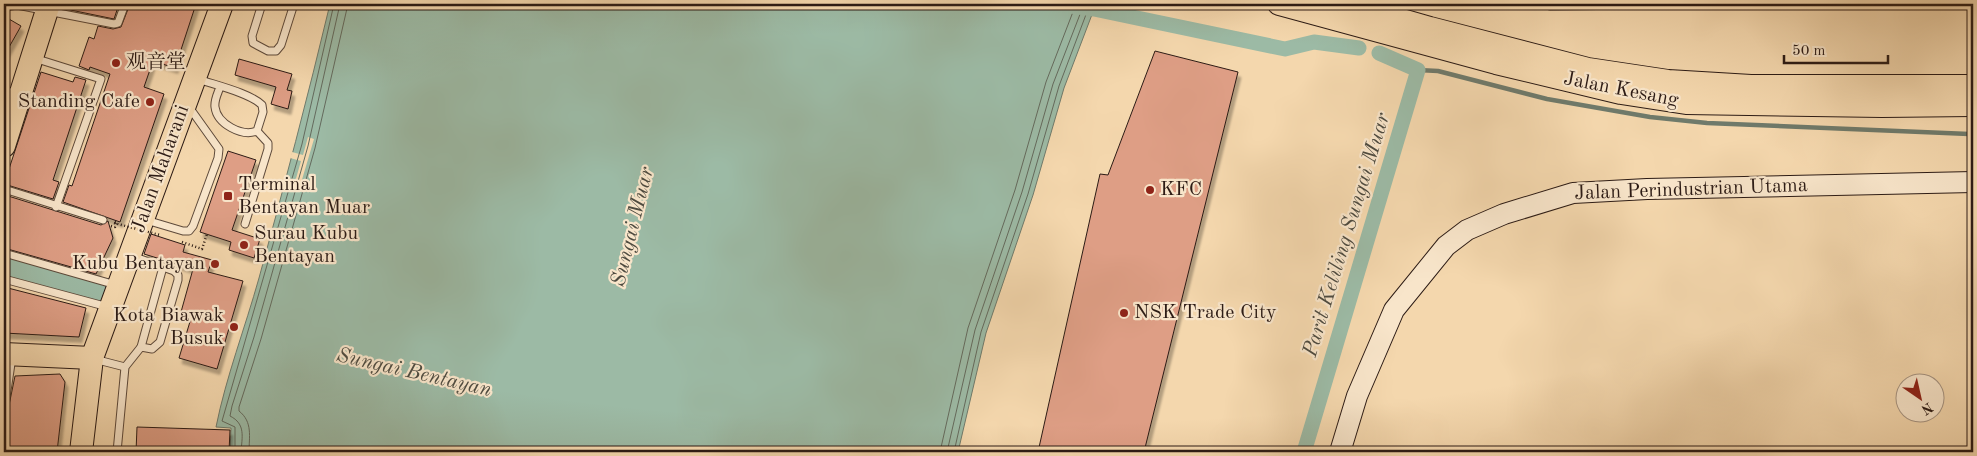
<svg xmlns="http://www.w3.org/2000/svg" width="1977" height="456" font-family="'Old Standard TT','Noto Serif SC',serif">
<style>
.water{fill:#9cbaa5;stroke:#6f7a6b}
.pier{fill:#f4d7ad}
.lines{fill:none;stroke-linecap:round;stroke-linejoin:round}
.shore{stroke:#646a5d;stroke-width:1}
.stream{stroke:#6f7a6b;stroke-width:4.5}
.canal{stroke:#9cbaa5;stroke-width:15}
.river{stroke:#9cbaa5;stroke-width:25}
.building{fill:#de9e85;stroke:#2c1b15;filter:url(#shadow)}
.lane-casing{stroke:#5e4a3b;stroke-width:9}
.secondary-casing{stroke:#2c1b15;stroke-width:22}
.primary-casing{stroke:#2c1b15;stroke-width:24}
.path{stroke:#2c1b15;stroke-width:2.5;stroke-dasharray:1 2.5;stroke-linecap:butt}
.lane{stroke:#f8e5ca;stroke-width:7}
.secondary{stroke:#f8e5ca;stroke-width:20}
.primary{stroke:#f4d7ad;stroke-width:22}
.path-bridge{stroke:#2c1b15;stroke-width:2.5;stroke-dasharray:1 2.5;stroke-linecap:butt}
.poi-dot{fill:#8f2418;stroke:#f8e5ca;stroke-width:2}
.labels{text-anchor:middle;dominant-baseline:central;stroke-width:4.5;stroke-linejoin:round;paint-order:stroke}
.poi-label{font-size:20px;fill:#2c1b15;stroke:#f8e5ca;text-anchor:start}
.street-label{font-size:20px;fill:#2c1b15;stroke:#f8e5ca}
.water-label{font-size:21px;font-style:italic;fill:#4e4b40;stroke:#f8e5ca}
</style>
<defs>
<filter id="shadow"><feDropShadow dx="3" dy="5.5" stdDeviation="1" flood-color="#0004"/></filter>
</defs>
<rect width="100%" height="100%" fill="#f4d7ad"/>
<filter id="stains"><feTurbulence type="fractalNoise" baseFrequency=".004" numOctaves="4"/><feColorMatrix values="0 0 0 0 .2 0 0 0 0 .09 0 0 0 0 .02 0 0 0 .5 -.17"/></filter>
<radialGradient id="worn" r=".72"><stop offset=".6" stop-color="#630" stop-opacity="0"/><stop offset="1" stop-color="#630" stop-opacity=".3"/></radialGradient>
<path class="water" d="M330 4H1096L1064 88 1033 195 986 333 958 452H230L231 428 216 427C226 377 245 328 259 278 284 187 308 96 330 4Z"/>
<path class="pier" d="M308 137 314 139 301 183 295 182 301 161 290 158 292 152 303 155Z"/>
<g class="lines">
<g class="shore">
<path d="M235 452V427L222 421 302 144 334 4"/>
<path d="M241 452C242 437 246 424 230 416L232 406 254 337 308 146 340 4"/>
<path d="M249 452C249 437 253 422 239 411V407L261 339 315 148 348 4"/>
<path d="M940 452 968 328 1015 190 1046 82 1076 4"/>
<path d="M947 452 975 330 1022 192 1053 84 1084 4"/>
<path d="M954 452 981 332 1028 194 1059 86 1090 4"/>
</g>
<path class="stream" d="M1418 70 1438 71 1547 99 1650 117 1707 123 1969 134"/>
<g class="canal">
<path d="M1055 4 1094 9 1285 49 1314 42 1359 48"/>
<path d="M1304 452 1418 70 1379 53"/>
</g>
<path class="river" d="M4 268 99 291"/>
</g>
<g class="building">
<path d="M62 4H119L114 19 61 8Z"/>
<path d="M130 4H196L175 68 153 61 144 87 164 94 120 222 63 202 69 185 72 186 110 74 90 67 89 70 79 66 89 37 94 39 98 26 113 29 121 27Z"/>
<path d="M9 19 21 26 4 56V28Z"/>
<path d="M1155 51 1238 72 1144 452H1038L1100 174 1108 175Z"/>
<path d="M239 59 292 74 287 90 292 91 288 109 271 104 276 87 235 75Z"/>
<path d="M41 72 73 82 75 77 86 80 53 180 59 182 53 199 4 184Z"/>
<path d="M228 151 256 160 232 230 260 239 254 258 229 250 231 242 200 232Z"/>
<path d="M5 195 101 225 108 221 113 238 96 274 4 248Z"/>
<path d="M151 234 185 245 183 252 212 260 208 272 243 281 217 369 179 358 192 315 181 312 193 269 144 254Z"/>
<path d="M4 287 86 308 79 337 4 333Z"/>
<path d="M60 374 65 382 57 452H4L7 415 15 376Z"/>
<path d="M137 427 230 430 229 452H136Z"/>
</g>
<g class="lines">
<defs>
<g id="lane">
<path d="M262 4 252 36 253 43 268 51H276L281 45 294 4"/>
<path d="M1550 6 1740 4"/>
<path d="M4 7 17 5 114 24 118 23 125 4"/>
<path d="M34 58 101 79 56 207"/>
<path d="M198 79C215 85 250 93 262 105L263 112 257 131C242 137 217 124 215 107 214 100 218 93 220 87"/>
<path d="M4 90 17 94"/>
<path d="M4 189 103 220"/>
<path d="M146 220 183 231H189L193 226 218 158 219 149 189 107"/>
<path d="M245 224 268 149V143L257 131"/>
<path d="M4 253 116 285"/>
<path d="M4 279 108 307"/>
<path d="M141 347 163 267"/>
<path d="M94 359 125 367"/>
<path d="M4 411 12 357"/>
<path d="M117 452 125 367 141 347 152 349 160 342 178 280V275L174 271 132 256"/>
</g>
<path id="secondary" d="M1340 452 1357 396 1394 310 1446 246 1467 230 1504 214 1573 193 1647 189 1973 182"/>
<g id="primary">
<path d="M1279 4 1496 63 1621 93 1686 103 1882 106 1973 105"/>
<path d="M1346 4 1430 28 1588 69 1668 81 1751 86H1973"/>
<path d="M4 146 49 4"/>
<path d="M4 354 92 358"/>
<path d="M81 452 92 358 222 4"/>
</g>
</defs>
<use href="#lane" class="lane-casing"/>
<use href="#secondary" class="secondary-casing"/>
<use href="#primary" class="primary-casing"/>
<g class="path">
<path d="M111 226 115 227 117 222 113 221"/>
<path d="M182 242 202 249 207 234"/>
</g>
<use href="#lane" class="lane"/>
<use href="#secondary" class="secondary"/>
<use href="#primary" class="primary"/>
<path class="path-bridge" d="M114 223 160 235"/>
</g>
<g class="poi-dot">
<circle cx="116" cy="63" r="5"/>
<circle cx="150" cy="102" r="5"/>
<circle cx="1150" cy="190" r="5"/>
<rect x="223" y="191" width="10" height="10" rx="2.5"/>
<circle cx="244" cy="245" r="5"/>
<circle cx="215" cy="264" r="5"/>
<circle cx="1124" cy="313" r="5"/>
<circle cx="234" cy="327" r="5"/>
</g>
<g class="labels">
<g class="poi-label">
<text x="126" y="63">观音堂</text>
<text x="140" y="102" text-anchor="end">Standing Cafe</text>
<text x="238" y="185">Terminal<tspan x="238" dy="23">Bentayan Muar</tspan></text>
<text x="1160" y="190">KFC</text>
<text x="254" y="234">Surau Kubu<tspan x="254" dy="23">Bentayan</tspan></text>
<text x="205" y="264" text-anchor="end">Kubu Bentayan</text>
<text x="1134" y="313">NSK Trade City</text>
<text x="224" y="316" text-anchor="end">Kota Biawak<tspan x="224" dy="23">Busuk</tspan></text>
</g>
<g class="street-label">
<text transform="translate(1621 90) rotate(11)">Jalan Kesang</text>
<text transform="translate(161 169) rotate(-70)">Jalan Maharani</text>
<text transform="translate(1691 190) rotate(-2)">Jalan Perindustrian Utama</text>
</g>
<g class="water-label">
<text transform="translate(633 227) rotate(-76)">Sungai Muar</text>
<text transform="translate(1347 235) rotate(-73)">Parit Keliling Sungai Muar</text>
<text transform="translate(414 373) rotate(13)">Sungai Bentayan</text>
</g>
</g>
<rect width="1977" height="456" fill="none" stroke="#f4d7ad" stroke-width="20"/>
<rect x="5" y="5" width="1967" height="446" fill="none" stroke="#2c1b15" stroke-width="2.5"/>
<rect x="10" y="10" width="1957" height="436" fill="none" stroke="#2c1b15"/>
<g transform="translate(1920 398) rotate(146)"><circle r="24" fill="#f8e5ca" stroke="#a69482"/>
<path d="M0-4L9 19L0 12L-9 19Z" fill="#8f2418"/>
<text y="-8" font-size="14" font-weight="bold" text-anchor="middle" fill="#2c1b15">N</text>
</g>
<path d="M1784 55v8h104v-8" fill="none" stroke="#2c1b15" stroke-width="2.5"/>
<text x="1792" y="55" font-size="15" fill="#2c1b15" stroke="#f8e5ca" stroke-width="4" paint-order="stroke">50 m</text>
<rect width="100%" height="100%" filter="url(#stains)"/>
<rect width="100%" height="100%" fill="url(#worn)"/>
</svg>
